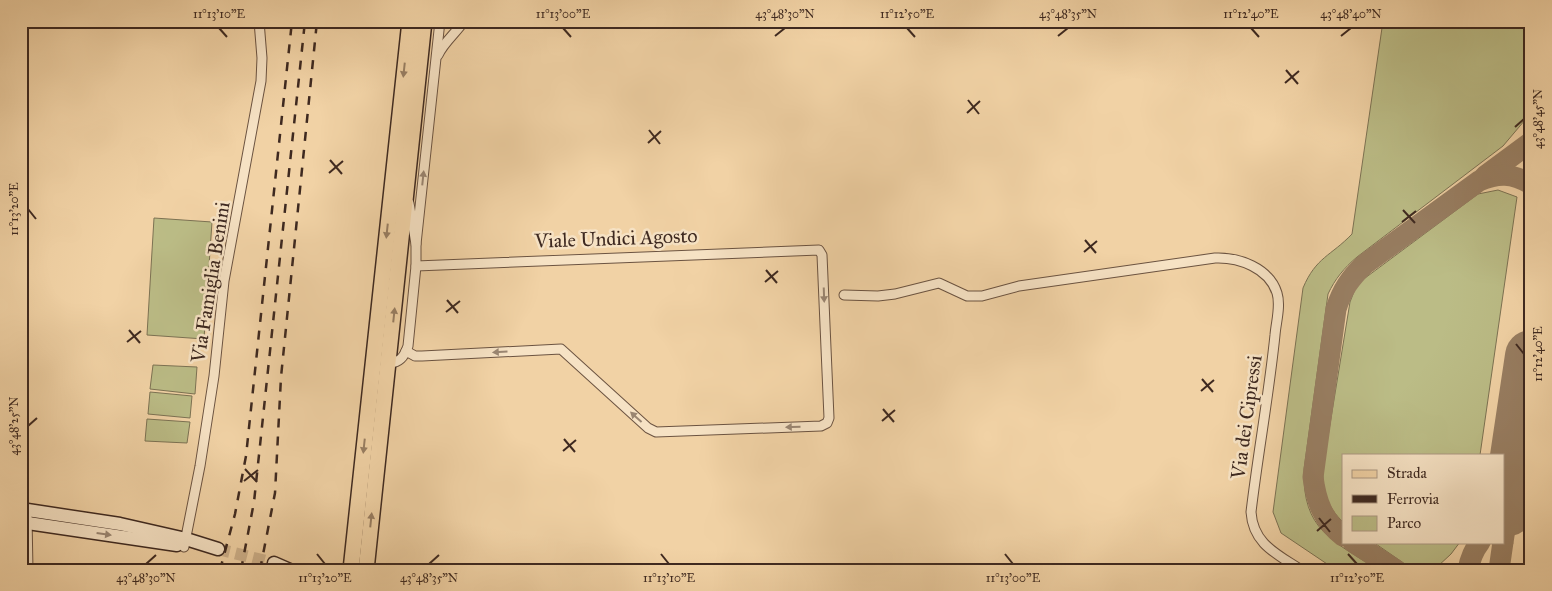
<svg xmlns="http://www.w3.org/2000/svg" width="1552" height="591" font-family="'IM FELL Great Primer',serif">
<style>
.green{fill:#bbbc86;stroke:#7c7253}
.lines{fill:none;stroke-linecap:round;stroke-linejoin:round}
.taxiway{stroke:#987e62;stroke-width:21}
.runway{stroke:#987e62;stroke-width:52}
.secondary-tunnel{stroke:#cdb08a;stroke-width:12;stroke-dasharray:12 6;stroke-linecap:butt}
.minor-casing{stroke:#6b5341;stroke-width:11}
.secondary-casing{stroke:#3e2920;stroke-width:15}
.primary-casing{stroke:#3e2920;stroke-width:18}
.minor{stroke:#f6e2c4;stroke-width:9}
.secondary{stroke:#f6e2c4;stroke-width:12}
.primary{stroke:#f1d2a5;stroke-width:15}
.rail{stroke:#3e2920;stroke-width:2.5;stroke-dasharray:9 9;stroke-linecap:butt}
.oneway{fill:#987e62}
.oneway2{fill:#9a8672}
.ticks{fill:none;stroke:#3e2920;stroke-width:2}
.labels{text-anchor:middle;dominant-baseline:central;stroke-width:5;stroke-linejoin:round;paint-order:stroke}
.street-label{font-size:20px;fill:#3e2920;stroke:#f6e2c4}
.neatline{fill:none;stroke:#3e2920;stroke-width:2}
.ticks-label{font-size:12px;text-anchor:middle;fill:#3e2920}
</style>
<rect width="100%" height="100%" fill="#f1d2a5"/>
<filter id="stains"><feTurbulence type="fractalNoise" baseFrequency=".004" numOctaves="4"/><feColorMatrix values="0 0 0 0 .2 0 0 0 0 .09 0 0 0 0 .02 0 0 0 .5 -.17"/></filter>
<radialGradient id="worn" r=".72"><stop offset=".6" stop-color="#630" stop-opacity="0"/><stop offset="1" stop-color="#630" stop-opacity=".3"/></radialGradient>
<g class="green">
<path d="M1383 21H1531V93L1528 113 1525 120 1503 146 1357 257C1344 268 1335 279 1328 294L1304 469C1302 531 1333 540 1378 570H1336L1281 533 1273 512 1303 288C1316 257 1331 256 1352 234Z"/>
<path d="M1498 190 1517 197 1480 455H1343V522C1327 507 1322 490 1323 467L1350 302 1357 284 1478 194Z"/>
<path d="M154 218 212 222 204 339 147 335Z"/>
<path d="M153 365 197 367 195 394 150 389Z"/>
<path d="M150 392 192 396 190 418 148 414Z"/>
<path d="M147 419 190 422 187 443 145 441Z"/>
<path d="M1373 542H1460L1451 554 1437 567 1405 564Z"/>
</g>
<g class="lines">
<g class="taxiway">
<path d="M1485 176 1531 142"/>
<path d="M1503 513 1508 499 1514 475"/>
<path d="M1343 536C1323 521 1316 501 1313 477L1336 309C1342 290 1350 278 1365 264L1479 181C1499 173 1511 173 1531 184"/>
<path d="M1353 542 1396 570"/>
<path d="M1503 542 1508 510"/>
<path d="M1468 570C1470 559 1473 551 1480 542"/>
<path d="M1499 570 1503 542"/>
</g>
<path class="runway" d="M1508 510 1531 356"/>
<path class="secondary-tunnel" d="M218 549 274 563"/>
<defs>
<g id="minor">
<path d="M438 55C444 42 456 33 464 21"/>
<path d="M416 244 440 21"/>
<path d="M844 295 878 296 895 294 939 283 967 296H982L1019 286 1215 258C1239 257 1269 268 1277 293 1281 306 1276 322 1275 335 1269 394 1258 453 1251 512 1253 544 1277 554 1301 570"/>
<path d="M406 351 415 356H422L561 349 648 428 656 432 821 426 827 423 829 418 822 255 819 250 416 266"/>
<path d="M385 362C398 365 404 358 408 346L416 266V244L409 203"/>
<path d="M27 517 28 570"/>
<path d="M184 547 200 466 214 376 224 281 261 81 262 58 259 21"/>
</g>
<g id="secondary">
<path d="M21 509 120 524 186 539 218 549"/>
<path d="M21 522 177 545"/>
<path d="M274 563 290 570"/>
</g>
<g id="primary">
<path d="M351 570 410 21"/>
<path d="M366 570 424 21"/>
</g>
</defs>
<use href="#minor" class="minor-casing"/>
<use href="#secondary" class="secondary-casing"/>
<use href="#primary" class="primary-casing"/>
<use href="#minor" class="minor"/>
<use href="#secondary" class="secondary"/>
<use href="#primary" class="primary"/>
<g class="rail">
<path d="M220 570 235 514 246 456 292 21"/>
<path d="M241 570 254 502 305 21"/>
<path d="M260 570 275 493 281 377 317 21"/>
</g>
</g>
<defs><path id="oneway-solid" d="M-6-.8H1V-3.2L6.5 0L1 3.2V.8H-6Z" transform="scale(1.25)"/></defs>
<g class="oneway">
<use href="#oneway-solid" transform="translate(404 70) rotate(96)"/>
<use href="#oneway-solid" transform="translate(387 231) rotate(96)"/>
<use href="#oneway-solid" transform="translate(394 315) rotate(-84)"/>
<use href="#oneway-solid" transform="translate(364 446) rotate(96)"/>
<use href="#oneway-solid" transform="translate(371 520) rotate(-84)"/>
</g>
<g class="oneway2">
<use href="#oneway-solid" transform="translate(423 178) rotate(-84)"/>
<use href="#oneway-solid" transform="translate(824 295) rotate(88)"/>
<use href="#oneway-solid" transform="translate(500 352) rotate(177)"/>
<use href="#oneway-solid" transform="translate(636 417) rotate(-138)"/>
<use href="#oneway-solid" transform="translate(793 427) rotate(178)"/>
<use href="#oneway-solid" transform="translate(104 534) rotate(8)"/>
</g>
<path class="ticks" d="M219 28 227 37M563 28 571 37M907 28 915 37M1251 28 1259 37M775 36 785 28M1058 36 1068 28M1341 36 1351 28M1286 70 1298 84M1285 83 1299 71M968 100 979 114M967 113 980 101M1515 127 1524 119M649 130 660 144M648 143 661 131M330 160 342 174M329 173 343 161M28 209 36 219M1403 210 1415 223M1402 222 1416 211M1085 240 1096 253M1084 252 1097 241M766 270 777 283M765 282 778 271M447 300 458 313M446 312 460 301M129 330 140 343M127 342 141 331M1516 344 1524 354M1202 379 1213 392M1201 391 1214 380M883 409 894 422M882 421 895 410M28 426 37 418M564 439 575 452M563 451 576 440M245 469 257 482M244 481 258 470M1319 518 1330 532M1317 531 1331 519M317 554 325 564M661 554 669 564M1005 554 1013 564M1348 554 1357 564M146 564 156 555M429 564 439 555"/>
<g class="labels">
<g class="street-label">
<text transform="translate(616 238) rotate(-2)">Viale Undici Agosto</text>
<text transform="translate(210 282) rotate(-81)">Via Famiglia Benini</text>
<text transform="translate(1246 417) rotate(-82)">Via dei Cipressi</text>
</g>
</g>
<rect width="1552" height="591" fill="none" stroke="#f1d2a5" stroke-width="55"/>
<rect x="1342" y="454" width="162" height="90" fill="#f6e2c4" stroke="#ac9882"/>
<rect x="1352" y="470" width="25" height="8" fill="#f1d2a5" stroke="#ac9882"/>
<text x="1387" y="478" font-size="15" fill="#3e2920">Strada</text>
<rect x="1352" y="495" width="25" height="8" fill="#3e2920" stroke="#ac9882"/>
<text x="1387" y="504" font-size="15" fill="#3e2920">Ferrovia</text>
<rect x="1352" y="516" width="25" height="15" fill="#bbbc86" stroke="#ac9882"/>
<text x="1387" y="528" font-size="15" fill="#3e2920">Parco</text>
<rect x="28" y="28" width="1496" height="536" class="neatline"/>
<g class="ticks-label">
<text x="219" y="18">11°13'10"E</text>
<text x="563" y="18">11°13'00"E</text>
<text x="785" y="18">43°48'30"N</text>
<text x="907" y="18">11°12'50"E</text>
<text x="1068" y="18">43°48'35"N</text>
<text x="1251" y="18">11°12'40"E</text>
<text x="1351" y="18">43°48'40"N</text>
<text transform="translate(1538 119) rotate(-90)" y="4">43°48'45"N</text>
<text transform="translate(14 209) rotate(-90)" y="4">11°13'20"E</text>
<text transform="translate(1538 354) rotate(-90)" y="4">11°12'40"E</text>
<text transform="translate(14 426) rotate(-90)" y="4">43°48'25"N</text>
<text x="146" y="582">43°48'30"N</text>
<text x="325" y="582">11°13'20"E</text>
<text x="429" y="582">43°48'35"N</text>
<text x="669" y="582">11°13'10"E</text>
<text x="1013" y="582">11°13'00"E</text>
<text x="1357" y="582">11°12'50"E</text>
</g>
<rect width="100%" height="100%" filter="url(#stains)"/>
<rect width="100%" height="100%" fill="url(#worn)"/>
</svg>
